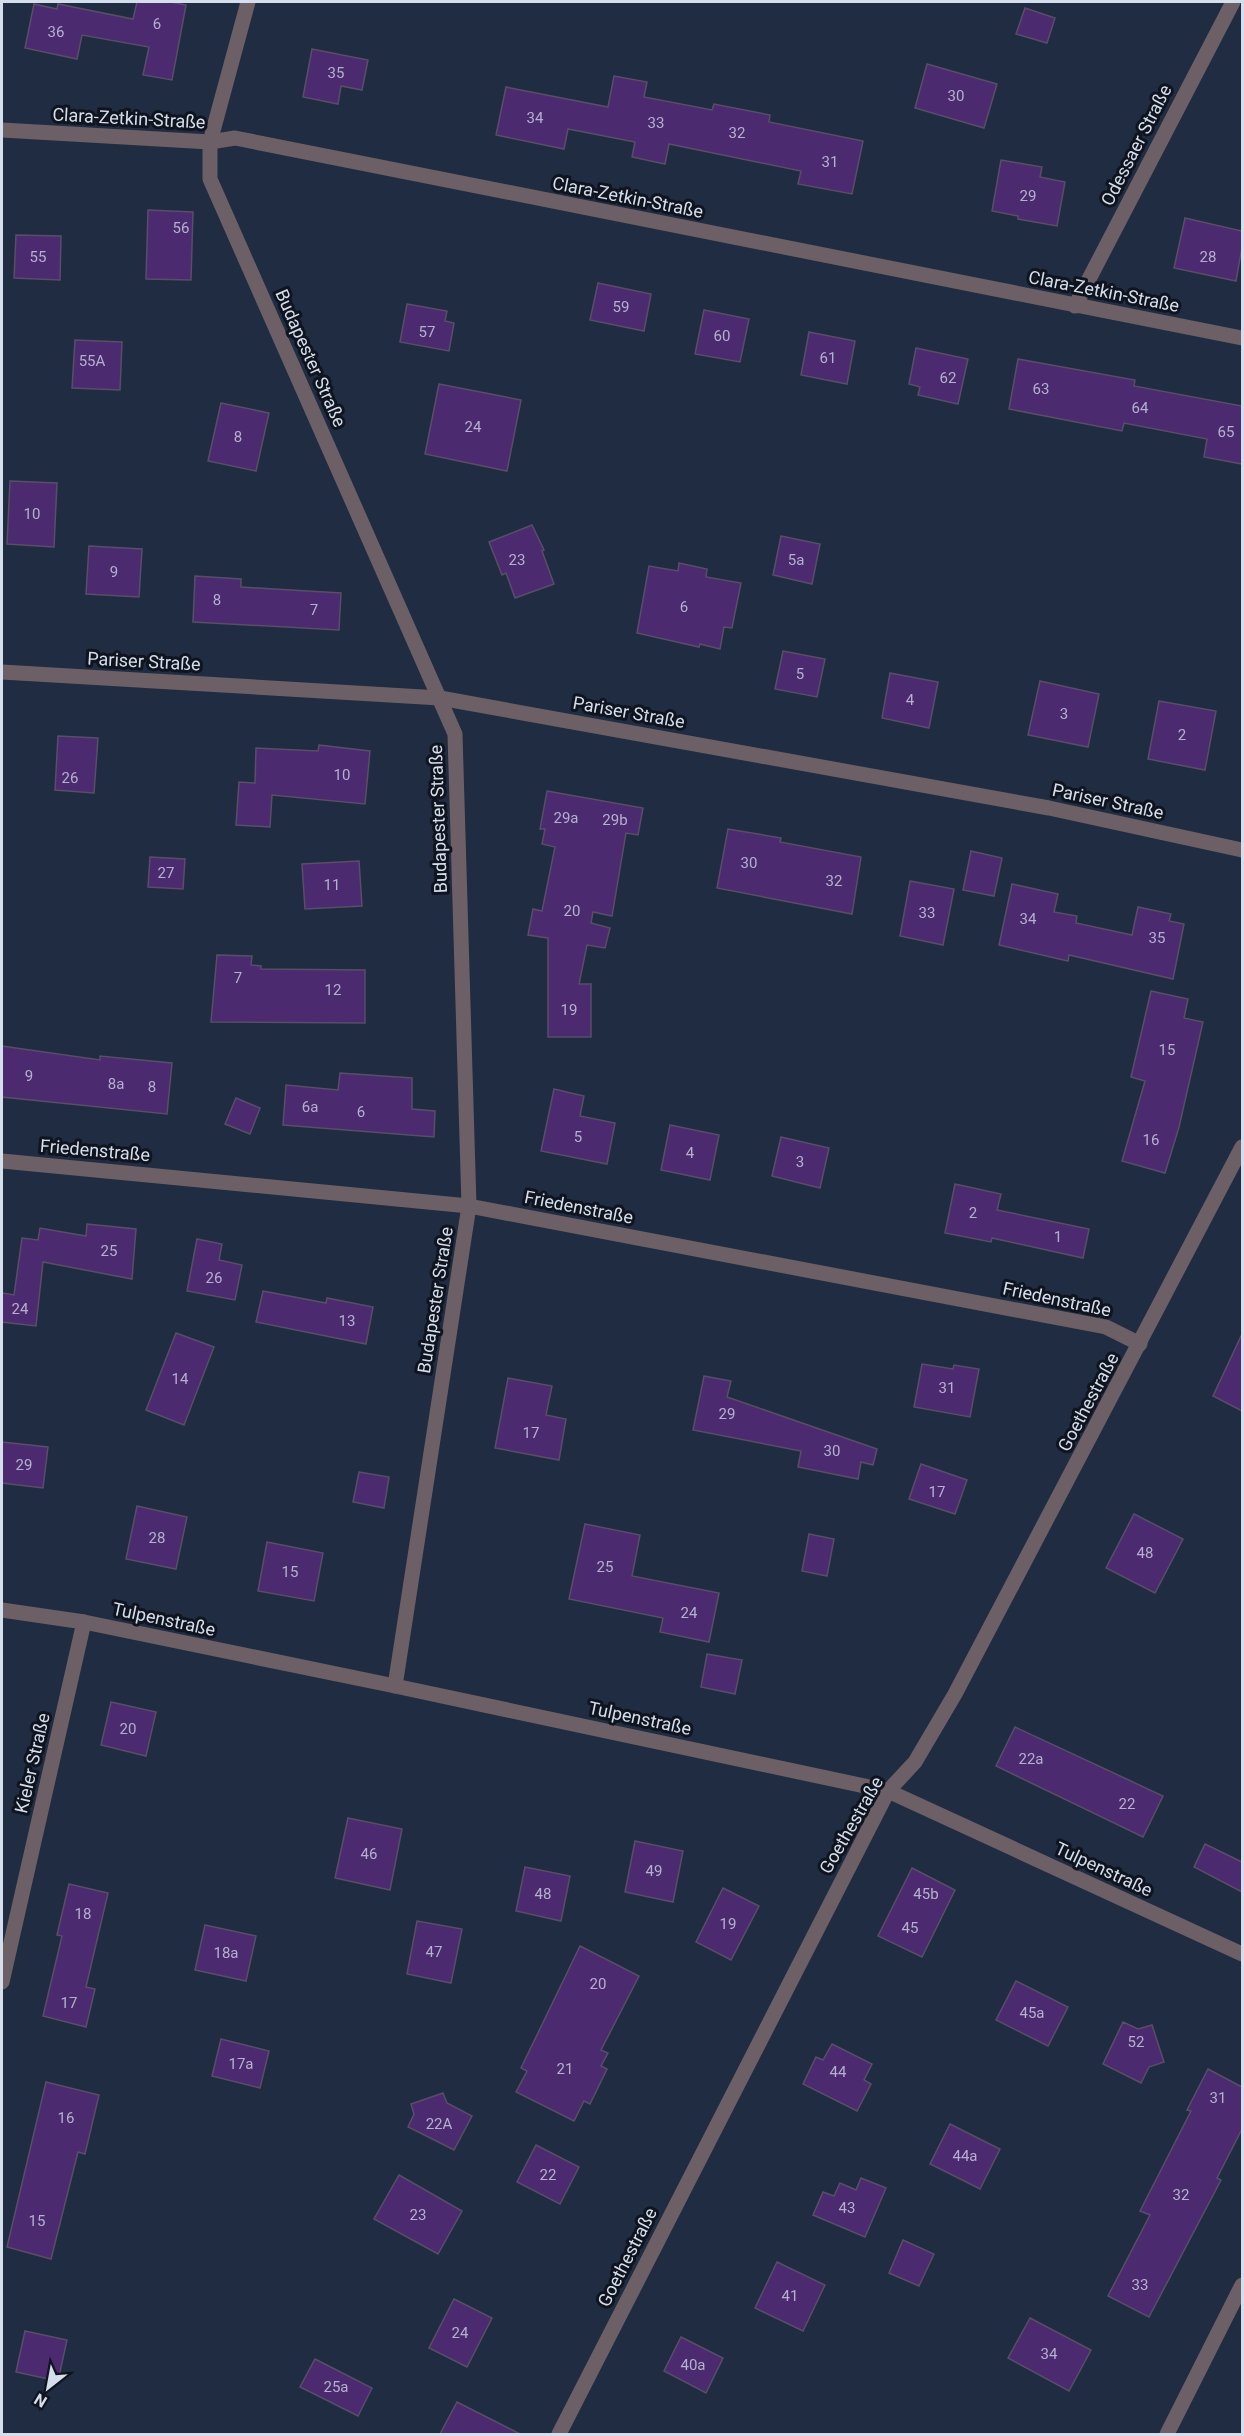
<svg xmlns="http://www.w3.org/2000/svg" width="1244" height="2436" font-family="Roboto,sans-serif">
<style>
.building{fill:#4c2a6f;stroke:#584e67;stroke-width:1.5}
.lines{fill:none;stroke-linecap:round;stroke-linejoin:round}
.minor{stroke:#6c5f66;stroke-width:15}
.labels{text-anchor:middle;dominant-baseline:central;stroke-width:6;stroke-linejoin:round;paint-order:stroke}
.number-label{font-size:15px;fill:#b3b1cd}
.street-label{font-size:18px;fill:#d5deec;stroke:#0f141e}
</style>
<rect width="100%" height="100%" fill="#202c41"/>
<g class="building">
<path d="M137 2H171L186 5 172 80 143 75 149 47 82 35 77 59 25 48 34 4 57 9 58 4 133 19Z"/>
<path d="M1025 8 1055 18 1047 43 1016 34Z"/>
<path d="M312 49 368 60 362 90 341 86 338 104 303 97Z"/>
<path d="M927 64 997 84 984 128 915 108Z"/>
<path d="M614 76 647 82 644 97 712 110 714 104 770 115 769 122 863 141 852 194 798 184 801 171 669 144 665 164 632 157 635 142 568 129 564 149 496 135 506 87 608 107Z"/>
<path d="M1001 160 1042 167 1040 177 1065 182 1057 226 1018 219V216L992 211Z"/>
<path d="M148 210 193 212 191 280 146 279Z"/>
<path d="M1185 218 1242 231V247L1236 281 1174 268Z"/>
<path d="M16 235 61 236 60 280 14 278Z"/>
<path d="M598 283 651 294 644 331 590 320Z"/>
<path d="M407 304 447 311 445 321 454 323 449 351 400 342Z"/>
<path d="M704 310 749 319 740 362 695 354Z"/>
<path d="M809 332 855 341 847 384 801 375Z"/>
<path d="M75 340 122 342 120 390 72 388Z"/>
<path d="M916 348 968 359 958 404 918 395 920 387 909 384Z"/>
<path d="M1018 359 1135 380 1134 386 1242 406V464L1204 457 1207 439 1124 423 1122 431 1009 409Z"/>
<path d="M439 384 521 400 507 471 425 454Z"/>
<path d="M221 403 269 413 256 471 208 461Z"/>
<path d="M10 481 57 483 54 547 7 544Z"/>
<path d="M532 525 544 550 542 551 554 584 515 598 506 573 502 575 489 542Z"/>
<path d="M781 536 820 544 812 584 773 575Z"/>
<path d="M89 546 142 549 139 597 86 594Z"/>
<path d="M679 563 707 569 706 577 741 583 732 628 724 627 720 649 700 644 699 647 637 633 649 566 678 571Z"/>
<path d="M195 576 241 579V587L341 593 339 630 193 622Z"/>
<path d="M783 651 825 659 817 697 775 689Z"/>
<path d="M890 673 938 682 929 728 882 718Z"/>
<path d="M1040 681 1099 694 1088 747 1028 735Z"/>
<path d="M1159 701 1216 711 1205 770 1148 759Z"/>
<path d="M58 736 98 738 94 793 55 790Z"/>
<path d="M319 745 370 751 365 804 272 795 270 827 236 825 239 782 255 783 256 748 318 751Z"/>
<path d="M547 791 643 808 638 835 626 833 612 916 593 912 591 923 610 928 605 948 587 945 579 984H591V1037H548V938L528 935 533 909 542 911 555 847 542 844 545 829H540Z"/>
<path d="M728 829 781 838 780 842 861 857 852 914 717 888Z"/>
<path d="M971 851 1002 858 994 896 963 890Z"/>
<path d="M150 857 185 859 183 889 148 887Z"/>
<path d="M359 861 362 906 305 909 302 864Z"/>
<path d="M910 881 954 889 943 945 900 936Z"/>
<path d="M1012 884 1058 894 1054 912 1077 916 1076 923 1132 935 1138 907 1171 914 1169 921 1184 924 1173 979 1069 955 1068 961 999 945Z"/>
<path d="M217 955 252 956 251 965 261 966V969L365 970V1023L211 1022Z"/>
<path d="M1151 991 1188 999 1184 1018 1203 1022 1179 1127 1165 1173 1122 1161 1145 1081 1131 1077Z"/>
<path d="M2 1046 100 1060V1056L172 1063 167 1114 2 1097Z"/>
<path d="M340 1073 412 1078V1109L435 1111 434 1137 283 1125 286 1085 338 1090Z"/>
<path d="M554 1089 584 1096 580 1116 615 1123 607 1164 541 1151Z"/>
<path d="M236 1098 260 1108 250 1134 225 1124Z"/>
<path d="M670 1125 719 1135 710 1180 661 1170Z"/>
<path d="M781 1137 829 1148 820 1188 772 1176Z"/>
<path d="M955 1184 1001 1194 997 1210 1089 1229 1083 1258 992 1238 991 1242 945 1233Z"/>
<path d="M87 1224 136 1229 132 1279 43 1262 36 1326 2 1322V1293L14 1295 22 1238 38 1240 40 1228 86 1236Z"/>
<path d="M197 1239 222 1244 219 1260 242 1265 235 1300 187 1291Z"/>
<path d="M263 1291 326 1303 327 1298 373 1307 366 1344 256 1322Z"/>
<path d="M176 1333 214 1347 184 1425 146 1410Z"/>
<path d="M1242 1334V1411L1213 1396Z"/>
<path d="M922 1364 953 1369 954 1365 979 1369 970 1417 914 1407Z"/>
<path d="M704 1376 731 1381 727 1397 877 1449 873 1465 861 1462 858 1479 798 1467 801 1451 693 1430Z"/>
<path d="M508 1378 552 1386 546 1415 566 1419 559 1460 495 1448Z"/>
<path d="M2 1442 48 1447 43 1488 2 1483Z"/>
<path d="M921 1464 967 1480 955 1514 909 1499Z"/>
<path d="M359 1472 389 1477 384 1508 353 1502Z"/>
<path d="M137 1506 187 1517 176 1569 126 1559Z"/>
<path d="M1134 1514 1183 1539 1155 1593 1106 1568Z"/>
<path d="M585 1524 640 1535 632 1576 719 1593 709 1642 660 1632 663 1618 569 1599Z"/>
<path d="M809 1534 834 1539 827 1576 802 1571Z"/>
<path d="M267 1542 323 1553 314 1601 258 1591Z"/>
<path d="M707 1654 742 1660 735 1694 701 1687Z"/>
<path d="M111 1702 156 1712 146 1756 101 1745Z"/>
<path d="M1015 1727 1163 1796 1143 1837 996 1766Z"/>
<path d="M348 1818 402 1829 390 1890 335 1878Z"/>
<path d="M635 1841 683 1851 673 1902 625 1892Z"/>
<path d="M1205 1844 1242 1862V1892L1194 1867Z"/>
<path d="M525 1867 570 1876 561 1921 516 1911Z"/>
<path d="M912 1868 955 1890 922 1957 878 1936Z"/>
<path d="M69 1884 108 1893 86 1987 95 1989 86 2027 43 2016 62 1936 57 1935Z"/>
<path d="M723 1888 759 1906 731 1960 696 1942Z"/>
<path d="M417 1921 462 1929 451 1983 407 1974Z"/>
<path d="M205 1925 256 1936 246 1981 195 1970Z"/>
<path d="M580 1946 639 1976 601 2050 608 2053 601 2066 607 2069 590 2104 584 2101 574 2121 516 2092 527 2071 521 2068Z"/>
<path d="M1016 1981 1068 2007 1048 2046 996 2020Z"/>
<path d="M1123 2022 1138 2029 1152 2025 1164 2062 1149 2067 1141 2083 1103 2064Z"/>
<path d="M221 2039 269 2051 260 2088 212 2076Z"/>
<path d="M832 2044 872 2064 864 2080 871 2084 857 2111 803 2084 816 2057 823 2060Z"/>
<path d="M1208 2069 1242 2087V2129L1217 2178 1221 2180 1149 2317 1108 2296 1150 2215 1140 2211 1191 2111 1187 2110Z"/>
<path d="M46 2082 99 2095 85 2154 78 2152 51 2259 7 2247Z"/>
<path d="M443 2093 447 2103 472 2116 454 2150 408 2127 414 2114 411 2104Z"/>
<path d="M950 2124 1000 2149 980 2189 930 2164Z"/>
<path d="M536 2145 579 2167 560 2204 517 2182Z"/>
<path d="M399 2175 462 2211 438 2254 374 2219Z"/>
<path d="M861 2178 886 2188 865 2237 813 2215 823 2192 834 2196 840 2183 856 2190Z"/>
<path d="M903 2240 934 2254 919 2286 889 2273Z"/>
<path d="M777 2262 825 2285 803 2331 755 2308Z"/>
<path d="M454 2299 492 2318 467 2367 429 2348Z"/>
<path d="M1030 2318 1091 2350 1069 2391 1008 2358Z"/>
<path d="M25 2331 67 2340 58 2381 16 2372Z"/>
<path d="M681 2337 723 2358 706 2393 664 2371Z"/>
<path d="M315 2359 372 2388 358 2416 300 2387Z"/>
<path d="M457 2402 520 2434H440Z"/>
</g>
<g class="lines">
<g class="minor">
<path d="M248 2 210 142V179L455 734 469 1206 395 1686"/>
<path d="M2 130 210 142 235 138 1242 338"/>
<path d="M1075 306 1233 2"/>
<path d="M2 672 440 698 1049 808 1242 850"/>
<path d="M2 1161 469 1206 1106 1327 1140 1344"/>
<path d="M2 1610 84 1622 395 1686 888 1791 1242 1954"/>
<path d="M2 1982 84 1622"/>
<path d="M559 2434 888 1791 915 1762 955 1694 1242 1147"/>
<path d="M1167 2434 1242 2285"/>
</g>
</g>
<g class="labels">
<g class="number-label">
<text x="157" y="24">6</text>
<text x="56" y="32">36</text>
<text x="336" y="73">35</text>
<text x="956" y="96">30</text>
<text x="535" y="118">34</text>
<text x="656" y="123">33</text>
<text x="737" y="133">32</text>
<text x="830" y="162">31</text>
<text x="1028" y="196">29</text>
<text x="181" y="228">56</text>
<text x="38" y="257">55</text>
<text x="1208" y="257">28</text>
<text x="621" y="307">59</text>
<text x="427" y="332">57</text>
<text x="722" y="336">60</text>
<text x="828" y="358">61</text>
<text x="92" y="361">55A</text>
<text x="948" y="378">62</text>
<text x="1041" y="389">63</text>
<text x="1140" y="408">64</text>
<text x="473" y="427">24</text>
<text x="1226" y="432">65</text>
<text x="238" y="437">8</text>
<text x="32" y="514">10</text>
<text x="517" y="560">23</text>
<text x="796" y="560">5a</text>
<text x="114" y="572">9</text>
<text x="217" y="600">8</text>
<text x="684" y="607">6</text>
<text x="314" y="610">7</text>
<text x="800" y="674">5</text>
<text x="910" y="700">4</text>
<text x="1064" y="714">3</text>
<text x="1182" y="735">2</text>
<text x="342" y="775">10</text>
<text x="70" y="778">26</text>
<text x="566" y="818">29a</text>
<text x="615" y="820">29b</text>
<text x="749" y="863">30</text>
<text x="166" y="873">27</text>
<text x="834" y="881">32</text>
<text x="332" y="885">11</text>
<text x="572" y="911">20</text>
<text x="927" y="913">33</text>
<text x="1028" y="919">34</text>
<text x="1157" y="938">35</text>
<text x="238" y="978">7</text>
<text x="333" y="990">12</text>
<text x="569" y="1010">19</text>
<text x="1167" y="1050">15</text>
<text x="29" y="1076">9</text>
<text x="116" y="1084">8a</text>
<text x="152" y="1087">8</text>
<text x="310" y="1107">6a</text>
<text x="361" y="1112">6</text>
<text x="578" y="1137">5</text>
<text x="1151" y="1140">16</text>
<text x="690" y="1153">4</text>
<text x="800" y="1162">3</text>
<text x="973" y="1213">2</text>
<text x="1058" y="1237">1</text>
<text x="109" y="1251">25</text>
<text x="214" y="1278">26</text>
<text x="20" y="1309">24</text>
<text x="347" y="1321">13</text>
<text x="180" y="1379">14</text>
<text x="947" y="1388">31</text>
<text x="727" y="1414">29</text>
<text x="531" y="1433">17</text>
<text x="832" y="1451">30</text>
<text x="24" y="1465">29</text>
<text x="937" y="1492">17</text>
<text x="157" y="1538">28</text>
<text x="1145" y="1553">48</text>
<text x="605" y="1567">25</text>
<text x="290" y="1572">15</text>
<text x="689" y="1613">24</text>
<text x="128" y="1729">20</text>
<text x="1031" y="1759">22a</text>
<text x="1127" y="1804">22</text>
<text x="369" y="1854">46</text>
<text x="654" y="1871">49</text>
<text x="543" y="1894">48</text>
<text x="926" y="1894">45b</text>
<text x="83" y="1914">18</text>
<text x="728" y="1924">19</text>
<text x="910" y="1928">45</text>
<text x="434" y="1952">47</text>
<text x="226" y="1953">18a</text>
<text x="598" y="1984">20</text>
<text x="69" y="2003">17</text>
<text x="1032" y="2013">45a</text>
<text x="1136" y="2042">52</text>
<text x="241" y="2064">17a</text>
<text x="565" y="2069">21</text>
<text x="838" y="2072">44</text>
<text x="1218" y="2098">31</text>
<text x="66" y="2118">16</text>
<text x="439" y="2124">22A</text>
<text x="965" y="2156">44a</text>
<text x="548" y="2175">22</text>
<text x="1181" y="2195">32</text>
<text x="847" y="2208">43</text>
<text x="418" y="2215">23</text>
<text x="37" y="2221">15</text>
<text x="1140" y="2285">33</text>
<text x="790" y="2296">41</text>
<text x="460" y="2333">24</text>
<text x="1049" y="2354">34</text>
<text x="693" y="2365">40a</text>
<text x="336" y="2387">25a</text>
</g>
<g class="street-label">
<text transform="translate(129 118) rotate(3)">Clara-Zetkin-Straße</text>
<text transform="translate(1136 145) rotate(-63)">Odessaer Straße</text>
<text transform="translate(628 197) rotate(11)">Clara-Zetkin-Straße</text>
<text transform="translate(1104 291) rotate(11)">Clara-Zetkin-Straße</text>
<text transform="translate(311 358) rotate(66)">Budapester Straße</text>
<text transform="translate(144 661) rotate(3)">Pariser Straße</text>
<text transform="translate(629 712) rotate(10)">Pariser Straße</text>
<text transform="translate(1108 801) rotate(12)">Pariser Straße</text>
<text transform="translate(438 819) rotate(-92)">Budapester Straße</text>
<text transform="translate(95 1150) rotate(5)">Friedenstraße</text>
<text transform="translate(579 1207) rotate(11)">Friedenstraße</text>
<text transform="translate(1057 1299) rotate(12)">Friedenstraße</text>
<text transform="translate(435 1300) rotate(-81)">Budapester Straße</text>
<text transform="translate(1088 1402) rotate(-62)">Goethestraße</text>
<text transform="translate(164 1619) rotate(12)">Tulpenstraße</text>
<text transform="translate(640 1718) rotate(12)">Tulpenstraße</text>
<text transform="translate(32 1763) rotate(-77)">Kieler Straße</text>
<text transform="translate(851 1825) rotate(-60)">Goethestraße</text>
<text transform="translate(1104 1869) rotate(25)">Tulpenstraße</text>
<text transform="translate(627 2257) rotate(-63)">Goethestraße</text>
</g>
</g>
<rect width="1244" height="2436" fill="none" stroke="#d5deec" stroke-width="6"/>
<g transform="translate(48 2388) rotate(211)" stroke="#0f141e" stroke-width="4.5" paint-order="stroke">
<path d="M0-4.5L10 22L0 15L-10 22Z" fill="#d5deec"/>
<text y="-9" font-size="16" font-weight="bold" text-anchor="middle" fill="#d5deec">N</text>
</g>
</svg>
